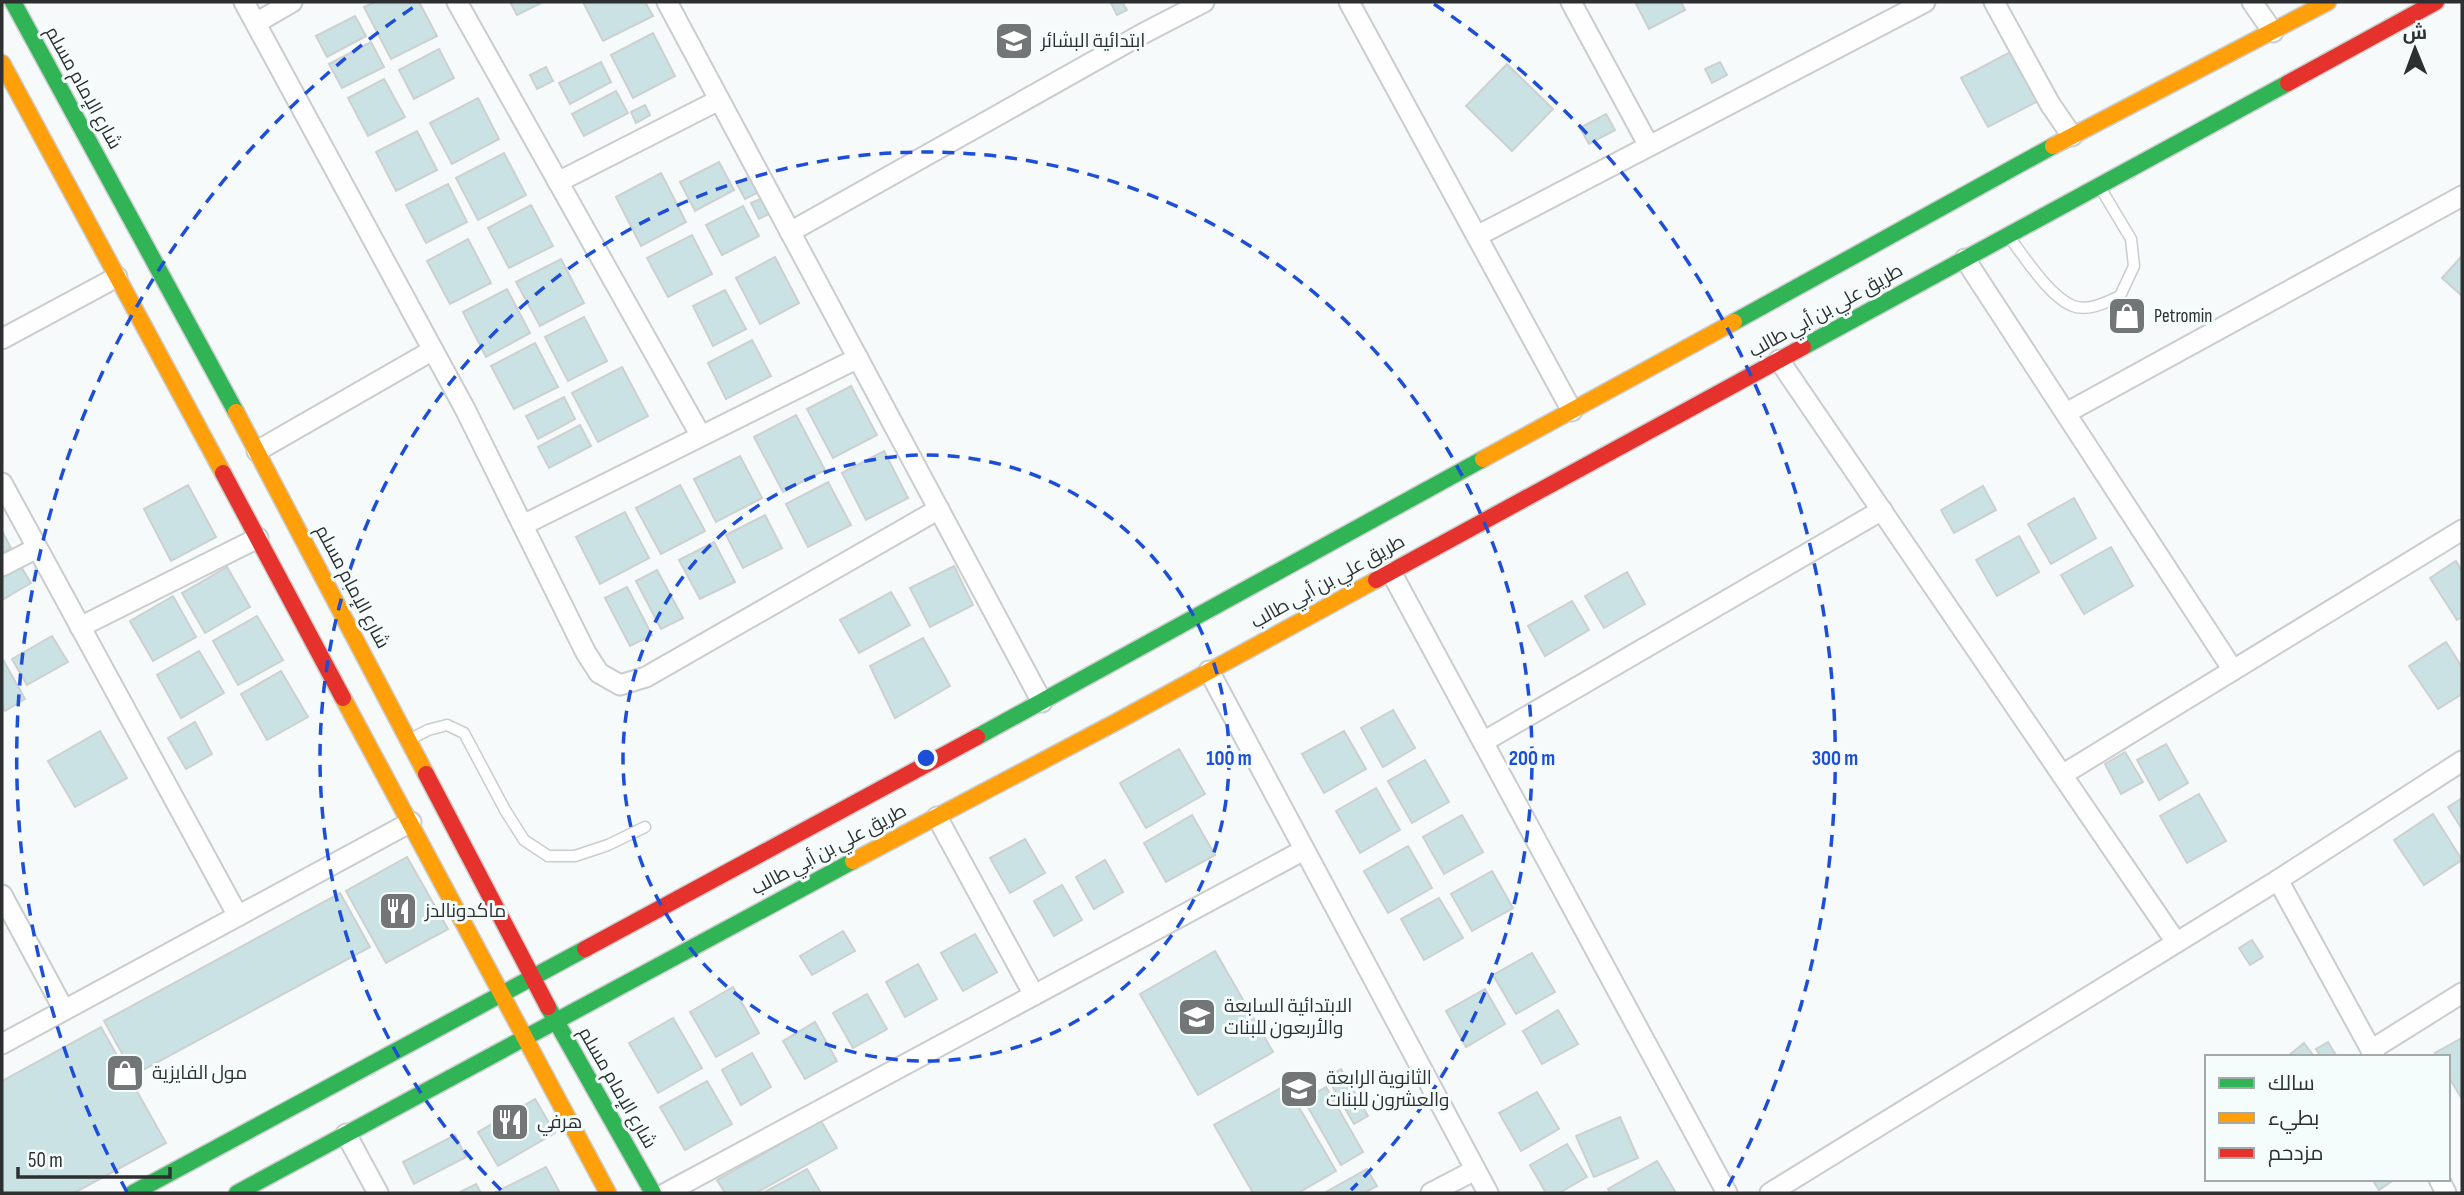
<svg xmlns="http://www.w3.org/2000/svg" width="2464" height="1195" font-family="'Sofia Sans Condensed',Cairo,sans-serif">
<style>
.building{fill:#cae2e3;stroke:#cdd0d0;stroke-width:2}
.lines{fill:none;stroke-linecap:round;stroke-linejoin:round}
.lane-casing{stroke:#cacdcd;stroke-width:13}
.street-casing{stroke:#cacdcd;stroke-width:23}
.fast-casing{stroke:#cacdcd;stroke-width:19}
.slow-casing{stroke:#cacdcd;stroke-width:19}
.jam-casing{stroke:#cacdcd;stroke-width:19}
.lane{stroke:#fefefe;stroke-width:10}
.street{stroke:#fefefe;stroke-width:19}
.fast{stroke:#30b455;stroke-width:16}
.slow{stroke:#ff9f0a;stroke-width:16}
.jam{stroke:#e5322d;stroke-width:16}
.ring{fill:none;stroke:#1d4ed8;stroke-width:3.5;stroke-dasharray:12 9}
.labels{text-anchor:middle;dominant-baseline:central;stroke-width:6;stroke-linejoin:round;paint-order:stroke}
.poi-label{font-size:19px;fill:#2d2f30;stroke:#f4fcfc;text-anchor:start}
.street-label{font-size:19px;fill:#2d2f30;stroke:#f4fcfc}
.centre{fill:#1d4ed8;stroke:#f4fcfc;stroke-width:3.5}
.ring-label{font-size:21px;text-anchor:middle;font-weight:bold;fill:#1d4ed8;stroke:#f4fcfc;stroke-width:6;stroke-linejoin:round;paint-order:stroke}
</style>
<rect width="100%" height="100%" fill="#f6fafa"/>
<g class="building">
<path d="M375 2H419L437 36 391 59 364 7Z"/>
<path d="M510 2H543L517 15Z"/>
<path d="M583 2H645L653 16 603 41Z"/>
<path d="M1122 2 1127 10 1117 15 1111 3Z"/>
<path d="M1635 2H1681L1685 10 1649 29Z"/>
<path d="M355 16 366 36 327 57 316 36Z"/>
<path d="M653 33 675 76 633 98 611 55Z"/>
<path d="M371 42 384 67 342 88 329 64Z"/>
<path d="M439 49 454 78 414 99 399 70Z"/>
<path d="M2016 49 2042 99 1988 127 1961 78Z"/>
<path d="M601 62 611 82 570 104 559 83Z"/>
<path d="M1720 62 1727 75 1712 83 1705 69Z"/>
<path d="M1507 64 1553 109 1512 151 1466 106Z"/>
<path d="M546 67 553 81 537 89 530 75Z"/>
<path d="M384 79 405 117 368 136 348 98Z"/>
<path d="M616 91 628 113 584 136 572 114Z"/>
<path d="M478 98 499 139 452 164 430 123Z"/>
<path d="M645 105 650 115 636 123 631 112Z"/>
<path d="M1606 114 1615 130 1589 144 1580 128Z"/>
<path d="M417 131 437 170 396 191 376 152Z"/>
<path d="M504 153 526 195 478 220 456 178Z"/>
<path d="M719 162 734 190 695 211 680 182Z"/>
<path d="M661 173 686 222 641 246 616 197Z"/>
<path d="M750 176 759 192 745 199 737 184Z"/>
<path d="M448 184 467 222 426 243 406 205Z"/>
<path d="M765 197 773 212 759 219 751 203Z"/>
<path d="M531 205 553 246 509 268 488 228Z"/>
<path d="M743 206 759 236 722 255 706 225Z"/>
<path d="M692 235 712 274 668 297 647 258Z"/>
<path d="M468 239 491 283 450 304 427 261Z"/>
<path d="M2462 256V296L2442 278Z"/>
<path d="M775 257 799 303 760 324 736 278Z"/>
<path d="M561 259 584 303 540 326 516 282Z"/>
<path d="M507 289 530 333 486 357 463 312Z"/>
<path d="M725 290 746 329 713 346 693 306Z"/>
<path d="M584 317 607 361 568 381 545 337Z"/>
<path d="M752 340 771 376 726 399 708 363Z"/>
<path d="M535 343 558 387 514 409 491 366Z"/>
<path d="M622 367 648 416 598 442 572 393Z"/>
<path d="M851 386 877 435 833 458 807 409Z"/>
<path d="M564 397 575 419 538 439 526 416Z"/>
<path d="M796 415 825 470 783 492 754 437Z"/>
<path d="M580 425 591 446 549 468 538 447Z"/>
<path d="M884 451 908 498 866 520 842 473Z"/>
<path d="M740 456 762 498 716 522 694 479Z"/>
<path d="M828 482 851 525 808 547 786 504Z"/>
<path d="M188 485 216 537 171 561 144 509Z"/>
<path d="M680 485 705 531 661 554 636 508Z"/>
<path d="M1983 486 1996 510 1954 533 1941 510Z"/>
<path d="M2074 498 2096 538 2051 564 2028 524Z"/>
<path d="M625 512 649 558 600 584 576 537Z"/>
<path d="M765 515 782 548 743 568 726 535Z"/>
<path d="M2 531 11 548 2 553Z"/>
<path d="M2019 536 2039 572 1997 596 1976 560Z"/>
<path d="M714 542 735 582 700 599 679 560Z"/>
<path d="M2111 547 2133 586 2084 614 2061 575Z"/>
<path d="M2456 561 2462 571V617L2457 620 2430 578Z"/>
<path d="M20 565 31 583 2 600V575Z"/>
<path d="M954 566 973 605 930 627 910 588Z"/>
<path d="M227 567 250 607 205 633 182 593Z"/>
<path d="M657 570 683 618 661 629 636 581Z"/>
<path d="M1627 572 1645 604 1604 628 1585 596Z"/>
<path d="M627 587 652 635 630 646 605 598Z"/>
<path d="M891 592 910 625 859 653 840 620Z"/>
<path d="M173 596 196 637 153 661 130 621Z"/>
<path d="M1572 601 1589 630 1545 656 1528 626Z"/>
<path d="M257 616 283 660 238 685 213 641Z"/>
<path d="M52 636 68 662 27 685 12 659Z"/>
<path d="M923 638 950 686 895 718 870 666Z"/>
<path d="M2446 642 2462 667V694L2438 709 2409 666Z"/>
<path d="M199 651 224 693 181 718 157 675Z"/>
<path d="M2 658 25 699 5 711 2 706Z"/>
<path d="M281 671 308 717 267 740 241 694Z"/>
<path d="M1393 710 1415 748 1383 767 1361 728Z"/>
<path d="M195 722 212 754 186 769 168 738Z"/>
<path d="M100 731 127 778 75 807 48 761Z"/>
<path d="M1344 731 1366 769 1324 793 1302 754Z"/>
<path d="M2166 744 2188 783 2159 800 2137 760Z"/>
<path d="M1179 749 1205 794 1146 828 1120 783Z"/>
<path d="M2125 752 2143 782 2121 794 2105 764Z"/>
<path d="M1425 760 1449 802 1412 823 1388 781Z"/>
<path d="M1376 788 1400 830 1360 853 1336 811Z"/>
<path d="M2199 794 2226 841 2187 863 2160 816Z"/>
<path d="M2462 798V829L2448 807Z"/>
<path d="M2433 814 2462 860 2424 885 2394 840Z"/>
<path d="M1192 815 1215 855 1166 882 1144 843Z"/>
<path d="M1462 815 1483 852 1444 874 1423 837Z"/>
<path d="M1025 839 1045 873 1010 893 990 858Z"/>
<path d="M1408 846 1432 888 1388 913 1364 871Z"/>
<path d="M407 857 448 929 386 963 346 891Z"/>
<path d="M1105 860 1123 892 1094 909 1076 877Z"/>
<path d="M1492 871 1513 908 1472 931 1451 894Z"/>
<path d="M1062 885 1082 920 1054 936 1034 901Z"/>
<path d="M340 893 370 947 134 1075 104 1021Z"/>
<path d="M1439 898 1463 938 1424 960 1401 919Z"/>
<path d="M843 931 855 951 812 975 800 956Z"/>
<path d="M975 934 997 972 963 991 941 953Z"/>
<path d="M2252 940 2263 957 2250 965 2239 948Z"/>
<path d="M1215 951 1273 1052 1198 1095 1140 994Z"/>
<path d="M1532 953 1555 992 1516 1014 1493 975Z"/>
<path d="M918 964 937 999 905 1017 886 982Z"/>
<path d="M733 987 759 1033 716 1057 690 1012Z"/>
<path d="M1485 989 1505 1024 1466 1047 1446 1011Z"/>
<path d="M867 994 887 1029 853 1048 833 1013Z"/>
<path d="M1558 1010 1578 1044 1542 1064 1523 1031Z"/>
<path d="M673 1018 702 1068 658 1093 629 1043Z"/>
<path d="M815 1022 837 1061 805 1079 783 1041Z"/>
<path d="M101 1027 166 1143 74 1193H2V1081Z"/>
<path d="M2462 1038V1099L2448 1076V1057H2437L2435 1053Z"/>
<path d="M2328 1042 2337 1057H2321L2316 1049Z"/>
<path d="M2304 1043 2313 1055 2310 1057H2287Z"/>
<path d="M752 1053 771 1087 741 1105 722 1070Z"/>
<path d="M1341 1069 1368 1116 1354 1124 1327 1077Z"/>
<path d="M707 1081 732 1124 685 1150 660 1107Z"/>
<path d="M1286 1085 1336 1171 1298 1193H1253L1214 1125Z"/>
<path d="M1326 1087 1363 1152 1341 1165 1304 1100Z"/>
<path d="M1537 1092 1559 1129 1521 1151 1499 1113Z"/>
<path d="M535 1099 555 1133 498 1166 478 1132Z"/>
<path d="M1620 1117 1638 1158 1594 1177 1576 1136Z"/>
<path d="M821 1121 837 1148 756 1193H725L717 1180Z"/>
<path d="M455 1135 466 1157 414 1184 403 1162Z"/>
<path d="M1567 1144 1587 1177 1559 1193H1546L1530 1165Z"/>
<path d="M1657 1161 1676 1193H1610L1608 1189Z"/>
<path d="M546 1167 560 1193H497L496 1192Z"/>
<path d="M807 1169 821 1193H763Z"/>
<path d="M1367 1169 1377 1186 1364 1193H1324Z"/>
<path d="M2372 1179H2395L2379 1190Z"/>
<path d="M476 1184 481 1193H458Z"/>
</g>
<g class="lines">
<defs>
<g id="lane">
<path d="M2010 238C2025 258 2050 297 2073 306 2088 312 2107 302 2120 296L2134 266 2131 239 2101 189"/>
<path d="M409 740 428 730 447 725 464 733 505 810 524 840 548 856H575L608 845 645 827"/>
</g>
<g id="street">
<path d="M244 2 465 409 586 653 599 673 620 685 646 677 939 509"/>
<path d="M457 2 701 436"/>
<path d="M667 2 1042 702"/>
<path d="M1349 2 1572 411"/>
<path d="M1571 2 1649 146"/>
<path d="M1994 2 2050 104 2072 136"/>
<path d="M2252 2 2273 32"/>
<path d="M256 23 292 2"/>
<path d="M558 182 719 100"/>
<path d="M790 232 1144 33 1204 2"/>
<path d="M1477 236 1925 2"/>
<path d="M1965 259 2233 670"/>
<path d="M2 339 117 277"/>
<path d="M1779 360 2176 942"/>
<path d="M2066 413 2462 196"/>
<path d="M257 451 433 350"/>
<path d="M2 483 238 916"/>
<path d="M523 525 858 358"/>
<path d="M2 566 37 548"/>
<path d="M1391 572 1727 1193"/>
<path d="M80 627 258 538"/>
<path d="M1209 671 1488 1193"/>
<path d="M1483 742 1882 510"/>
<path d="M2062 775 2462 530"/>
<path d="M937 817 1034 995"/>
<path d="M2278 880 2375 1057"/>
<path d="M2 895 64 1010"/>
<path d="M2 1044 411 822"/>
<path d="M2371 1050 2462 993"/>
<path d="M346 1134 378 1193"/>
<path d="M2439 1179 2446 1193"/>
<path d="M666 1193 1304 850"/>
<path d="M1431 1193 1475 1170"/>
<path d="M1770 1193 2278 880 2462 761"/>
</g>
<g id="fast">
<path d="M13 2 236 412"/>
<path d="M1734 322 2053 146"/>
<path d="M1803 347 2288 83"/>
<path d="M977 737 1483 459"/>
<path d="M548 1007 653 1193"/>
<path d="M133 1193 585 949"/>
<path d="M237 1193 853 861"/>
</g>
<g id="slow">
<path d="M2 63 223 473"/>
<path d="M2053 146 2328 2"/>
<path d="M236 412 426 774"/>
<path d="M1483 459 1734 322"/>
<path d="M343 698 608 1193"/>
<path d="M853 861 1118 721 1376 580"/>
</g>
<g id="jam">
<path d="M2288 83 2436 2"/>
<path d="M223 473 343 698"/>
<path d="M1376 580 1803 347"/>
<path d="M426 774 548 1007"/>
<path d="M585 949 977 737"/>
</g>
</defs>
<use href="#lane" class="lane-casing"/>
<use href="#street" class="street-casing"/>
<use href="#fast" class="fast-casing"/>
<use href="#slow" class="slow-casing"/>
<use href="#jam" class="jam-casing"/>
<use href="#lane" class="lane"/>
<use href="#street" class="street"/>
<use href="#fast" class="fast"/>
<use href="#slow" class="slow"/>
<use href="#jam" class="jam"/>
</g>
<g class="ring">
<circle cx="926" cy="758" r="303"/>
<path d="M501 1190A606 606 0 1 1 1351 1190"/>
<path d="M127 1192A909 909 0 0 1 418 4M1434 4A909 909 0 0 1 1725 1192"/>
</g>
<defs>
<symbol id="school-square" viewBox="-11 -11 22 22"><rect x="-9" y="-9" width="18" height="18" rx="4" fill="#737677" stroke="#f4fcfc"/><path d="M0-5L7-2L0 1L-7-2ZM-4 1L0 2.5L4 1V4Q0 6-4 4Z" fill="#fff"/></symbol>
<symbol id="shop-square" viewBox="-11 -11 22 22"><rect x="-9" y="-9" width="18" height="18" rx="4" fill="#737677" stroke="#f4fcfc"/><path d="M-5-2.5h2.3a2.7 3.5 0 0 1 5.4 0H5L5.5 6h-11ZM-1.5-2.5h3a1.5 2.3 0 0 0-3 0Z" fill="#fff"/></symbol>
<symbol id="restaurant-square" viewBox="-11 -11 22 22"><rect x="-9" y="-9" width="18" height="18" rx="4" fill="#737677" stroke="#f4fcfc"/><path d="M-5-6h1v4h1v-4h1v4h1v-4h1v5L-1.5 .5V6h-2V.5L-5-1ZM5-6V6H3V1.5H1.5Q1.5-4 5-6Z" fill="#fff"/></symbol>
</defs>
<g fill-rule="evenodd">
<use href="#school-square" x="992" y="19" width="44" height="44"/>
<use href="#shop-square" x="2105" y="294" width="44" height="44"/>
<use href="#restaurant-square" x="376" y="889" width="44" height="44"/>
<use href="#school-square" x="1175" y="995" width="44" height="44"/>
<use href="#shop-square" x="103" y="1051" width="44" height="44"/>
<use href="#school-square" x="1277" y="1067" width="44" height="44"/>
<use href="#restaurant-square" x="488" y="1100" width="44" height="44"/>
</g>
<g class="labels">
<g class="poi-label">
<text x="1041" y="41">ابتدائية البشائر</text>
<text x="2154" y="316">Petromin</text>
<text x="425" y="911">ماكدونالدز</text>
<text x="1224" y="1006">الابتدائية السابعة<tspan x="1224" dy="22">والأربعون للبنات</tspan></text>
<text x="152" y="1073">مول الفايزية</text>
<text x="1326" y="1078">الثانوية الرابعة<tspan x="1326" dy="22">والعشرون للبنات</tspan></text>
<text x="537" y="1122">هرفي</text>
</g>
<g class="street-label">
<text transform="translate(83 88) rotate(61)">شارع الإمام مسلم</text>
<text transform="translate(1826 311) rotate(-29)">طريق علي بن أبي طالب</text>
<text transform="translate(1328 582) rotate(-29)">طريق علي بن أبي طالب</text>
<text transform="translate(352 587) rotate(62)">شارع الإمام مسلم</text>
<text transform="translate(829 850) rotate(-28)">طريق علي بن أبي طالب</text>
<text transform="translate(617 1088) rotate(60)">شارع الإمام مسلم</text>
</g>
</g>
<circle cx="926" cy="758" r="10" class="centre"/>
<g class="ring-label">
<text x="1229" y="765">100 m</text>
<text x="1532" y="765">200 m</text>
<text x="1835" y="765">300 m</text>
</g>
<rect width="2464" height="1195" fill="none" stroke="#2d2f30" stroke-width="7"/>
<rect x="2205" y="1055" width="245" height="126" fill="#f4fcfc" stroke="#a4aaaa" stroke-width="2"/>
<rect x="2219" y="1078" width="35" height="10" fill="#30b455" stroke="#a4aaaa" stroke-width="2"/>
<text x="2268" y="1090" font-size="21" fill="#2d2f30">سالك</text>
<rect x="2219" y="1113" width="35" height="10" fill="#ff9f0a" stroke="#a4aaaa" stroke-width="2"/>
<text x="2268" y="1125" font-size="21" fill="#2d2f30">بطيء</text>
<rect x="2219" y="1148" width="35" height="10" fill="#e5322d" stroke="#a4aaaa" stroke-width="2"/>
<text x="2268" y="1160" font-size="21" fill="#2d2f30">مزدحم</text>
<g transform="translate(2415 49) rotate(359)" stroke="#f4fcfc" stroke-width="5" paint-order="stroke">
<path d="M0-5L12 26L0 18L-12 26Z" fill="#2d2f30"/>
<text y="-10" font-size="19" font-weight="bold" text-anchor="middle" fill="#2d2f30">ش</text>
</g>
<path d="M18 1167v10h152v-10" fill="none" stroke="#2d2f30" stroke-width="3.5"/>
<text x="28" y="1167" font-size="21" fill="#2d2f30" stroke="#f4fcfc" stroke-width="5" paint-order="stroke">50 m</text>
</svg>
